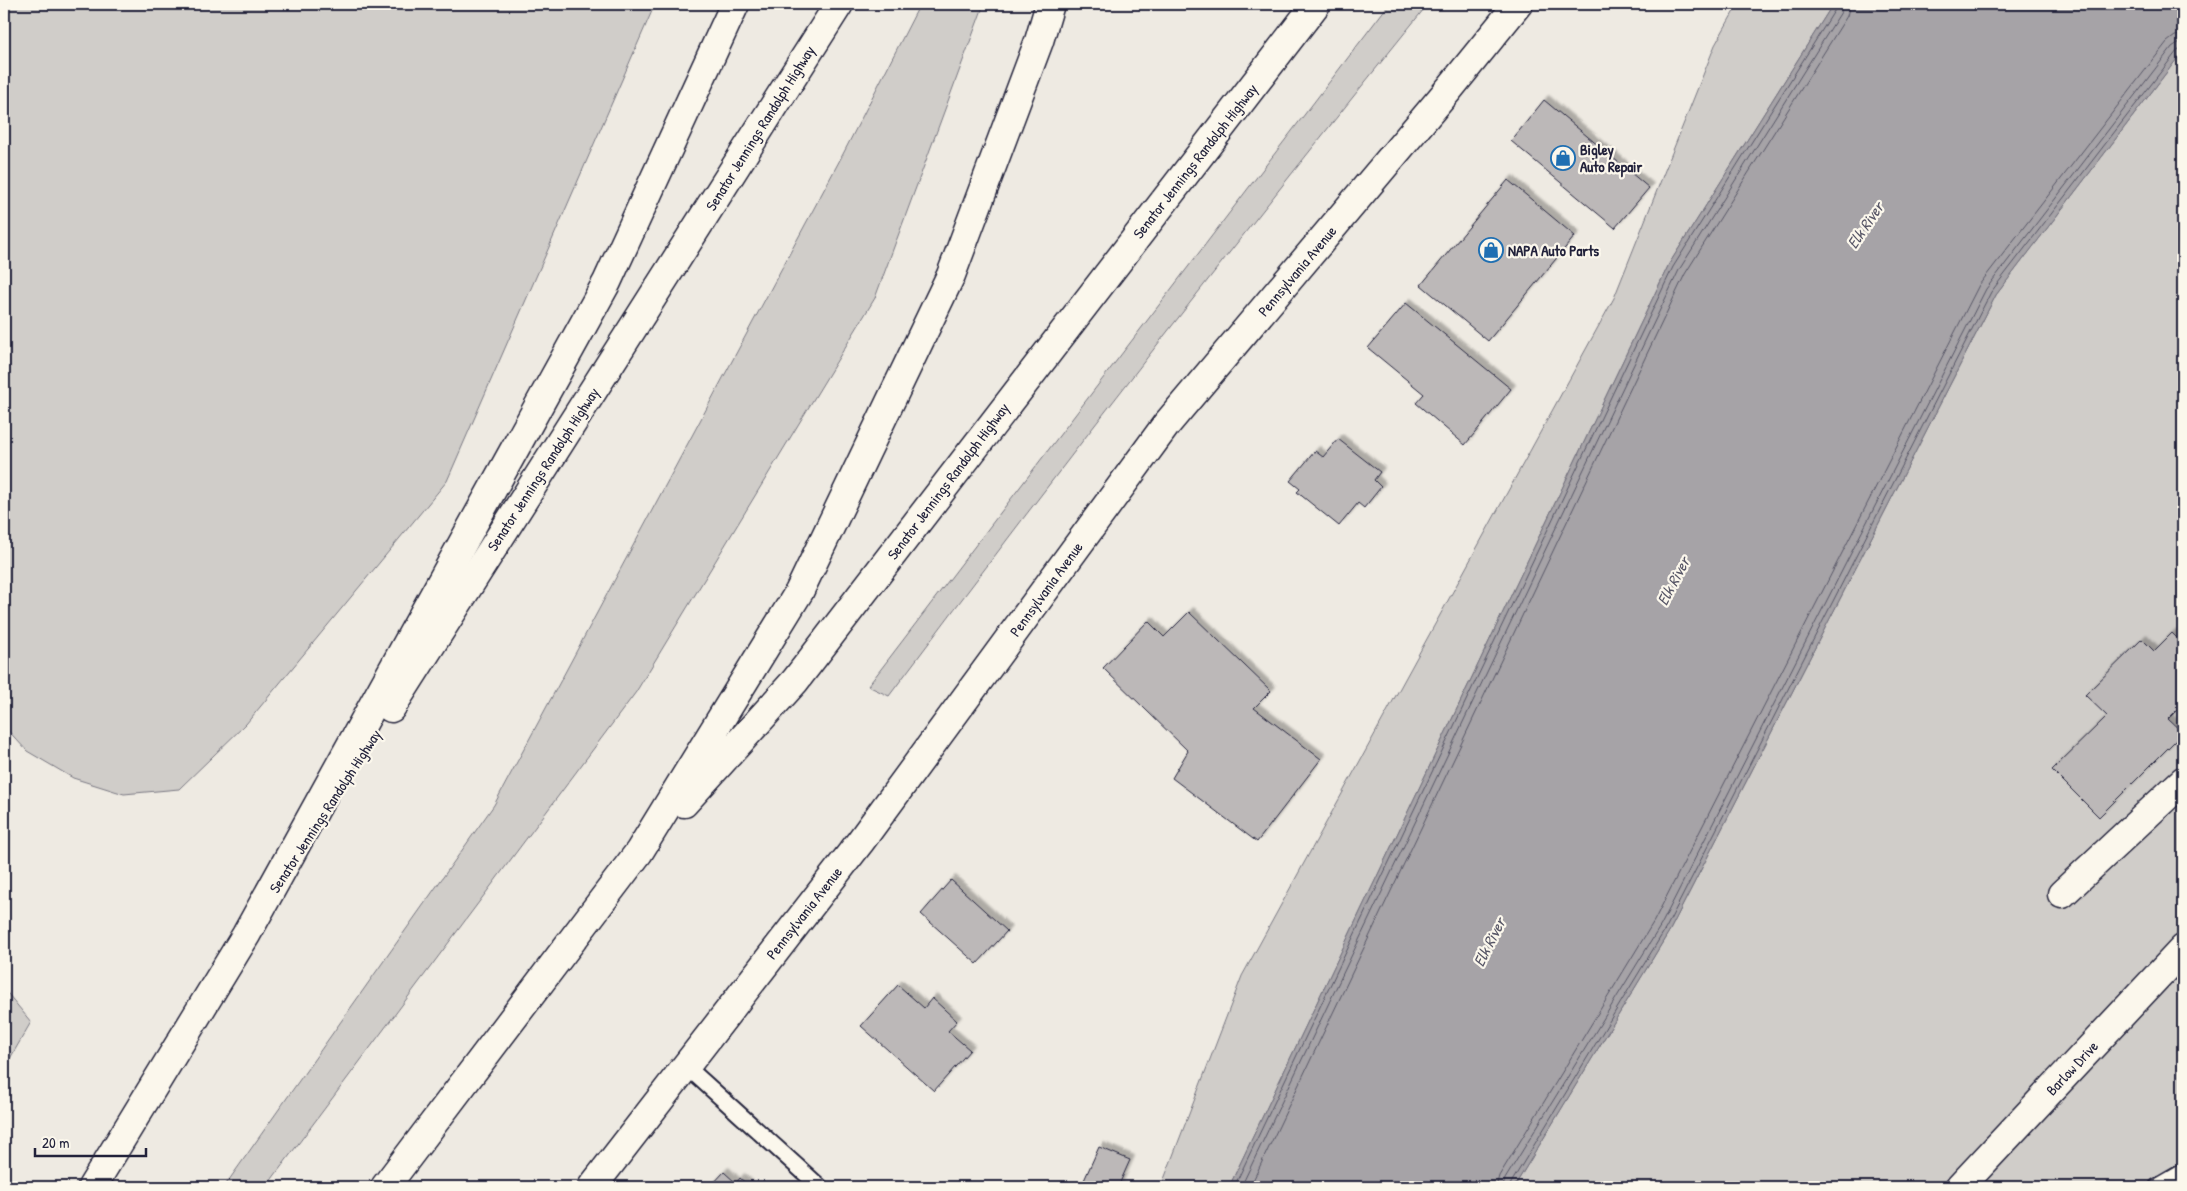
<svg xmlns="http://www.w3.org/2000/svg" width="2187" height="1191" font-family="'Patrick Hand',sans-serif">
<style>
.green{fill:#d0cdc9;stroke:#797882}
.water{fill:#a6a3a7;stroke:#716f7c}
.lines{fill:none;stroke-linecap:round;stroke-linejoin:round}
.shore{stroke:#575666;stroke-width:1}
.building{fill:#bcb8b8;stroke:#22223b;filter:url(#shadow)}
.lane-casing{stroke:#22223b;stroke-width:19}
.street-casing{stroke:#22223b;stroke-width:31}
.primary-casing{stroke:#22223b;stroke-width:31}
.highway-casing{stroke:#22223b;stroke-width:31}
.lane{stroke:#fbf7ec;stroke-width:15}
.street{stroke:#fbf7ec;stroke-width:28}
.primary{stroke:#fbf7ec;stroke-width:28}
.highway{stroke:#fbf7ec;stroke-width:28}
.labels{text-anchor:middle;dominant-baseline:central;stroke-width:4.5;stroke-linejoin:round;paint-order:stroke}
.street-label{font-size:15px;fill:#22223b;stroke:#fbf7ec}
.poi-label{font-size:15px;font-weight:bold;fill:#22223b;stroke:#fbf7ec;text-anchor:start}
.water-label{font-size:16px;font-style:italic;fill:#575666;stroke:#fbf7ec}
</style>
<defs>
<filter id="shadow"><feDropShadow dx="4.5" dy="-4.5" stdDeviation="1" flood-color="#0004"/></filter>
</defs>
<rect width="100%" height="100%" fill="#eeeae2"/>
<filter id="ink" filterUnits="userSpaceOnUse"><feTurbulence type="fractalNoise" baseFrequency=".02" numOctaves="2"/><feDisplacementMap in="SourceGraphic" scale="10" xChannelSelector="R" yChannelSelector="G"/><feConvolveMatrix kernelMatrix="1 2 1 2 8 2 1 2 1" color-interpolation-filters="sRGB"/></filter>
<g filter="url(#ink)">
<g class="green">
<path d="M4 4H655L447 481 246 724 179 789 124 794 73 778 27 751 4 726Z"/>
<path d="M920 4H984L875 298 636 692 266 1187H224L494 805 842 156Z"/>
<path d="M1389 4H1428C1244 231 1064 462 889 696L868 686Z"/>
<path d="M1738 4H1833L1669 264 1229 1187H1161L1242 976 1614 298 1715 45Z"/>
<path d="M2183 51V1187H1514L1670 930 1996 295Z"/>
<path d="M4 989 31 1022 4 1069Z"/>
</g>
<path class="water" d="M1833 4H2183V51L1996 295 1670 930 1514 1187H1229L1669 264Z"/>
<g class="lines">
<g class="shore">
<path d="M1234 1187 1673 267 1836 8V4"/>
<path d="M1241 1187 1679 270 1841 12 1843 4"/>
<path d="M1250 1187 1685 274 1847 16 1850 4"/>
<path d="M1496 1187 1499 1176 1654 921 1979 285 2167 42 2175 36 2183 35"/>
<path d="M1503 1187 1505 1179 1661 925 1986 289 2172 47 2178 43 2183 42"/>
<path d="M1510 1187 1511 1183 1666 928 1991 292 2177 51 2183 48"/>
</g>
</g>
<g class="building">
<path d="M1544 100 1649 188 1615 228 1511 141Z"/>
<path d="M1508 180 1575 236 1488 341 1421 285Z"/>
<path d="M1406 303 1511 389 1465 445 1416 403 1424 394 1368 348Z"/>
<path d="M1338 439 1380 472 1374 480 1381 487 1364 508 1358 503 1339 526 1297 492 1300 489 1290 481 1315 451 1323 457Z"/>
<path d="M1189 612 1271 691 1254 708 1321 759 1257 842 1172 778 1188 751 1103 668 1148 621 1164 637Z"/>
<path d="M2172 633 2183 644V704L2168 719 2183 733 2099 817 2052 770 2107 716 2085 695 2142 639 2154 651Z"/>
<path d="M951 880 1007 931 977 964 921 914Z"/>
<path d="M898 985 924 1008 932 998 957 1021 948 1031 970 1050 934 1091 861 1026Z"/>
<path d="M1099 1147 1130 1160 1118 1187H1081Z"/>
<path d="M724 1172 736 1183 740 1178 750 1187H710Z"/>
</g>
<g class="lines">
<defs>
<g id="lane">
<path d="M686 1066 820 1187"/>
<path d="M2157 1187 2183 1172"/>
</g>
<g id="street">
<path d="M2062 894 2183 781"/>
<path d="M1960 1187 2183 949"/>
</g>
<path id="primary" d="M592 1187 860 842 1166 425 1450 88 1518 4"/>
<g id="highway">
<path d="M391 708 839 4"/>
<path d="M684 803 795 681 1316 4"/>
<path d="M92 1187 246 935 607 282 735 4"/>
<path d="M385 1187 639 852 799 592 951 275 1039 41 1050 4"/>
</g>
</defs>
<use href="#lane" class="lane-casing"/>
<use href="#street" class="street-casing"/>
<use href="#primary" class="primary-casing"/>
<use href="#highway" class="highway-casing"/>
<use href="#lane" class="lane"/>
<use href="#street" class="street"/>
<use href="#primary" class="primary"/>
<use href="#highway" class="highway"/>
</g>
</g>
<defs>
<symbol id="shop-ring" viewBox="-11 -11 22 22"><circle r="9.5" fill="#fbf7ec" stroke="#1f6fb2" stroke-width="1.5"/><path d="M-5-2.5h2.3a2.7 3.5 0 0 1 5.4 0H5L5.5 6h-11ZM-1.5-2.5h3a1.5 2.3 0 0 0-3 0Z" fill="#1f6fb2"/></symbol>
</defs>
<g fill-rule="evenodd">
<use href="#shop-ring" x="1549" y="144" width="28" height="28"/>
<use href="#shop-ring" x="1477" y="236" width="28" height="28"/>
</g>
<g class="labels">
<g class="street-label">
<text transform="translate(760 128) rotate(-58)">Senator Jennings Randolph Highway</text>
<text transform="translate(1195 161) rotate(-52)">Senator Jennings Randolph Highway</text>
<text transform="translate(1297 271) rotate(-50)">Pennsylvania Avenue</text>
<text transform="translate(543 469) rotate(-57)">Senator Jennings Randolph Highway</text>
<text transform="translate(948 481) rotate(-53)">Senator Jennings Randolph Highway</text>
<text transform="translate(1046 589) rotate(-54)">Pennsylvania Avenue</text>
<text transform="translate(325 811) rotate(-57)">Senator Jennings Randolph Highway</text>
<text transform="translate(804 913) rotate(-52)">Pennsylvania Avenue</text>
<text transform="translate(2072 1068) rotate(-47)">Barlow Drive</text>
</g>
<g class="poi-label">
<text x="1580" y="149">Bigley<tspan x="1580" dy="17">Auto Repair</tspan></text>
<text x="1508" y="250">NAPA Auto Parts</text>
</g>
<g class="water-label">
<text transform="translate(1865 225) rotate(-56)">Elk River</text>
<text transform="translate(1673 581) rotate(-62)">Elk River</text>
<text transform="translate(1489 942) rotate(-63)">Elk River</text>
</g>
</g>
<rect width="2187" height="1191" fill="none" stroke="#fbf7ec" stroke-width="20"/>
<rect x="10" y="10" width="2167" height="1171" fill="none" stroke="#22223b" stroke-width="2" filter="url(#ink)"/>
<path d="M35 1148v8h111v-8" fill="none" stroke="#22223b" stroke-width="2.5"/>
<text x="42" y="1148" font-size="15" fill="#22223b" stroke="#fbf7ec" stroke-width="4" paint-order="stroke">20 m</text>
</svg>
